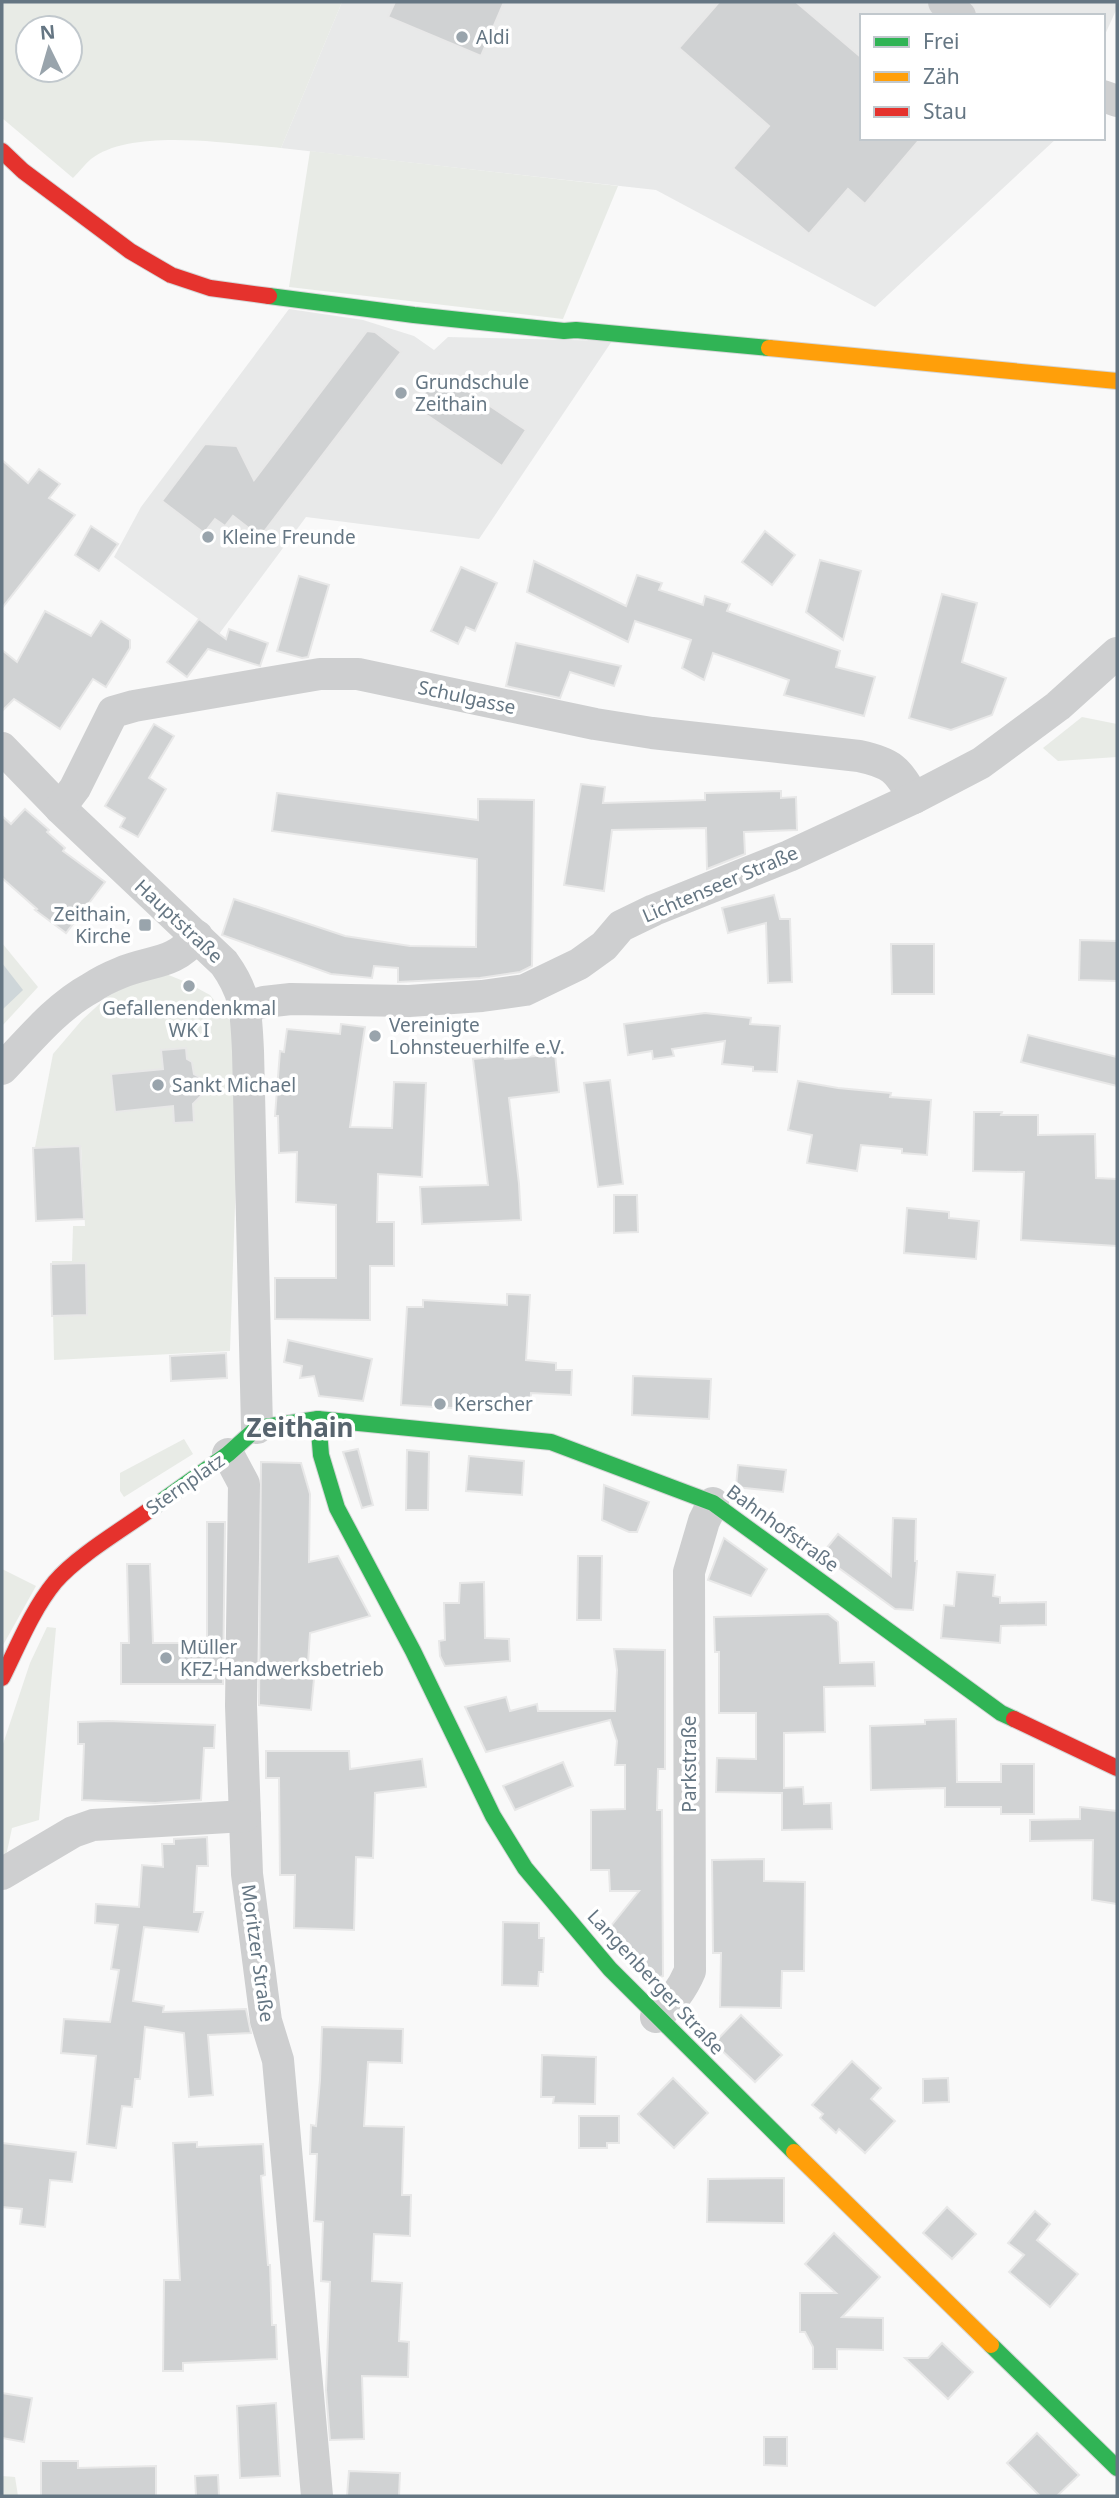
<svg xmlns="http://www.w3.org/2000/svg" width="1119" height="2498" font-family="'Noto Sans',sans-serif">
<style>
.built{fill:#e8e9e9}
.green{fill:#e8ebe6;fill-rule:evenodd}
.water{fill:#ced6d9}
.building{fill:#d0d2d3;stroke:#e8e8e8;stroke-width:2}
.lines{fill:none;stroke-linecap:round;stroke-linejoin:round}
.fast-casing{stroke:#d5d6d7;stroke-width:18}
.slow-casing{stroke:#d5d6d7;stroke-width:18}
.jam-casing{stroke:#d5d6d7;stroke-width:18}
.street{stroke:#cecfd0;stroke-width:32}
.fast{stroke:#30b455;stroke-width:16}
.slow{stroke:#ff9f0a;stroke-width:16}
.jam{stroke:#e5322d;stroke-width:16}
.poi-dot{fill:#99a4ac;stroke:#fff;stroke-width:2.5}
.labels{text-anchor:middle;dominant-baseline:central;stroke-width:7;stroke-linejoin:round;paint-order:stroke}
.poi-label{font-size:19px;fill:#657683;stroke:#fff;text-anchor:start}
.street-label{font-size:19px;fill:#657683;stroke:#fff}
.district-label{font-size:26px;font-weight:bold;fill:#57646e;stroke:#fff}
</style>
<rect width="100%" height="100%" fill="#f9f9f9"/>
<g class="built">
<path d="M342 2H1117V8L1103 39V16H862V138H1057L875 307 656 190 281 148Z"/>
<path d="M289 309 363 320 414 336 434 350 448 337 612 341 479 539 306 517 219 634 114 557 141 507Z"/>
</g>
<g class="green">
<path d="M2 2H342L281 148C231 144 132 127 91 159 85 164 79 172 73 178L2 118ZM28 28H70V70H28Z"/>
<path d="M310 151 618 186 563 319 289 287Z"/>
<path d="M1082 717 1117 724V757L1058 761 1043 748Z"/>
<path d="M2 943 38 987 2 1026Z"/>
<path d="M161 972 186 982 210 995 235 1027 239 1091 230 1351 54 1360 52 1261H72L73 1226H85L81 1146 35 1147 53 1054 82 1020 107 997 138 979Z"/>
<path d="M184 1439 193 1454 124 1497 120 1491V1473Z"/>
<path d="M2 1569 36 1586 2 1647Z"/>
<path d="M47 1627 56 1628 39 1820 12 1828 5 1861 2 1863V1747L30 1663Z"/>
<path d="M2 2476 15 2477 18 2496H2Z"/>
</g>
<path class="water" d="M2 963 23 990 2 1010Z"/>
<g class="building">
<path d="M395 2H504L481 56 388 17Z"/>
<path d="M719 2H796L862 58V138H921L865 204 848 189 809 234 733 168 769 126 679 48Z"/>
<path d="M367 331 375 332 401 352 260 537 233 516 225 526 215 519 204 533 162 501 205 444 237 446 254 480Z"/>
<path d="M439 372 526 430 502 466 415 407Z"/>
<path d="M2 460 28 483 39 469 60 484 49 498 75 515 2 608Z"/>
<path d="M91 526 118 544 99 571 75 555Z"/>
<path d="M765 531 795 555 772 585 742 562Z"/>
<path d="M820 560 861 571 843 640 806 612Z"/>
<path d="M534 561 626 606 637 575 662 583 659 590 703 605 705 596 730 604 727 611 840 651 836 667 875 677 864 716 784 695 789 680 713 653 704 680 682 668 691 640 635 621 628 642 527 592Z"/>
<path d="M461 567 497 583 475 631 466 627 458 644 431 631Z"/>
<path d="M299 576 329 585 308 657 302 658 277 651Z"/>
<path d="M942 594 977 603 962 662 1006 678 992 715 951 730 909 718Z"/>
<path d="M45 611 91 636 101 621 130 640V648L106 687 93 679 60 729 14 699 2 711V650L17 662Z"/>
<path d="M199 619 226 639 229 629 268 643 260 666 208 649 187 677 167 662Z"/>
<path d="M516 643 621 666 614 686 570 672 560 698 506 686Z"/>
<path d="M154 724 174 736 149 778 166 789 138 837 120 827 125 818 105 806Z"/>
<path d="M581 784 605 787 603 803 705 800V793L781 791V798L796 797 797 830 744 832 745 854 707 869 706 828 612 830 604 891 564 885Z"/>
<path d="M277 793 478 820V799L534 800 532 966 520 972 480 978 398 982V968L374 966 372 978 331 974 222 935 234 899 345 936 410 946 476 947 477 859 272 831Z"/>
<path d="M25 809 49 830 47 832 65 848 63 851 105 882 66 933 35 910 37 909 2 878V816L11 824Z"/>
<path d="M774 895 780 919H790L792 982 768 983 766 923 728 933 722 908Z"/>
<path d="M1080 940 1117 941V981L1079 980Z"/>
<path d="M891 944H934V994H892Z"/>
<path d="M705 1013 751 1018 750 1024 780 1026 777 1072 753 1071V1067L722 1064 725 1041 672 1049 674 1056 653 1059 652 1051 628 1055 624 1024Z"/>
<path d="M341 1024 365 1027 350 1127 392 1128 394 1082 426 1083 422 1177 378 1174 377 1222H394V1266H370V1320L275 1319V1278H336V1205L296 1202 297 1152 279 1153 278 1116H275L280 1051 284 1052 287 1029 340 1034Z"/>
<path d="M1028 1035 1117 1057V1086L1021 1062Z"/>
<path d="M186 1048 187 1059 192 1062 194 1074 203 1079 205 1092 193 1104 194 1122 174 1123 173 1106 115 1112 111 1074 163 1069 161 1050Z"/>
<path d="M555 1054 559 1092 509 1098 519 1184 521 1220 422 1224 420 1187 488 1185 473 1059 504 1056 505 1059Z"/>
<path d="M610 1080 623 1184 598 1187 584 1083Z"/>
<path d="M798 1081 838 1088 891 1093 890 1097 931 1100 927 1155 902 1153V1149L861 1145 857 1171 807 1163 812 1135 788 1130Z"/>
<path d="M974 1112H1002L1001 1115H1038V1135L1095 1134 1096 1178 1117 1179V1246L1021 1240 1024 1172 973 1171Z"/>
<path d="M80 1146 84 1219 36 1221 33 1148Z"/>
<path d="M614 1195H637L638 1232 614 1233Z"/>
<path d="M907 1208 949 1212V1218L979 1221 976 1259 904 1253Z"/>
<path d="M86 1263 87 1315 52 1316 51 1264Z"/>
<path d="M507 1294 530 1295 526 1360 556 1363V1370H572L571 1395 531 1393 530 1413 515 1412 488 1403 485 1410 401 1405 407 1307H423V1300L507 1305Z"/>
<path d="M288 1340 372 1359 363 1401 319 1396 314 1376 300 1378 302 1366 284 1362Z"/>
<path d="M226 1353 227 1378 171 1381 170 1356Z"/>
<path d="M633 1376 711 1379 709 1419 632 1415Z"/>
<path d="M358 1449 373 1505 362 1508 343 1452Z"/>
<path d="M407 1450 429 1452 428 1510H406Z"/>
<path d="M469 1456 524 1461 522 1495 466 1491Z"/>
<path d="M261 1462 301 1463 310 1494 309 1562 338 1556 370 1616 310 1633 307 1678 314 1679 311 1710 259 1705Z"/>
<path d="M738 1465 786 1470 783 1492 736 1487Z"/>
<path d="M604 1485 649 1502 637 1532H629L602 1520Z"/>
<path d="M893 1518 916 1519 915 1561H917L913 1610 895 1609 821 1555 838 1534 891 1576Z"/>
<path d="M207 1522H225L223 1684H121V1643H129L127 1564H150L153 1643H207Z"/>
<path d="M724 1538 767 1569 751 1596 708 1580Z"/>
<path d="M578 1556H602L601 1620H577Z"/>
<path d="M957 1572 995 1575 993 1596 1000 1597V1603L1046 1602V1625L1001 1626 1000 1643 941 1638 944 1605 954 1606Z"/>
<path d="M484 1582 485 1638 509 1639 510 1661 445 1666 440 1656 439 1641 445 1640 444 1603H459L460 1583Z"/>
<path d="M828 1614 838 1622 840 1663 874 1662 875 1686 824 1687 825 1732 784 1733V1788L803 1787 804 1804 831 1803 832 1829 782 1830V1793L716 1792 717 1758 756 1759V1713H719V1652H715L714 1617Z"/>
<path d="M614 1649 665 1650V1769H658L657 1810H662L663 1976 651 1980 607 1931 639 1891H610L609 1870H591V1810L625 1809V1765H615L617 1741 610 1720 486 1752 465 1707 506 1697 510 1711 537 1704 538 1711H615L617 1670Z"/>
<path d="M956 1719 957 1782H1001V1764H1034V1814H1001V1807H945V1788L871 1790 870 1726 925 1724V1720Z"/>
<path d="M108 1721 215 1725 214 1748H204L201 1800 155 1803 82 1800 84 1744H78V1722Z"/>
<path d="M266 1751H349L350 1769 422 1759 426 1787 375 1793 373 1858 356 1857 354 1930 294 1928 295 1875H280L279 1778H266Z"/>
<path d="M563 1762 573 1786 515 1810 503 1786Z"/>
<path d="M1080 1807 1117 1811V1904L1092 1900 1093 1840 1030 1841V1820L1080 1819Z"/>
<path d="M207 1837 208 1866H197L194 1912H203L198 1932 144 1927 133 2001 164 2006 163 2012 246 2009 251 2033 208 2035 213 2095 189 2097 184 2033 145 2027 140 2079H135L132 2107 122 2106 116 2148 87 2144 96 2056 61 2053 64 2019 110 2022 119 1970 111 1969 118 1925 95 1923 96 1904 139 1907 142 1865 163 1867 162 1844H174V1839Z"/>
<path d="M764 1859V1881L805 1882 804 1971H782L781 2008 720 2007 721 1953H713L712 1860Z"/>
<path d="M503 1922 539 1923V1938H544L543 1972H539L538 1986 502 1985Z"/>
<path d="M741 2015 782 2055 755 2082 714 2043Z"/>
<path d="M322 2027 403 2029 402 2063 368 2062 364 2126 404 2127 402 2195H411L410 2236 374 2234 372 2281 402 2283 399 2341 409 2342 408 2377 362 2376 364 2439 330 2440 326 2390 330 2282 321 2281 323 2222 314 2221 317 2154H310L311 2125 316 2126 320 2080Z"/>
<path d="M542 2055 596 2057 595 2104 553 2103 554 2097H541Z"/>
<path d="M852 2061 881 2088 871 2099 895 2121 865 2153 839 2129 836 2133 820 2118 823 2114 812 2105Z"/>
<path d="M673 2078 708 2113 674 2148 638 2114Z"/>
<path d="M948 2078 949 2102 923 2103V2079Z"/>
<path d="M579 2116H619V2143H607V2148H579Z"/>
<path d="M197 2142V2147L263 2144 265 2175 261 2176 268 2265H270L272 2325H276L277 2359 183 2363V2371H163L164 2280H180L173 2143Z"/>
<path d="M2 2143 76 2152 72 2182 50 2180 45 2227 20 2224 22 2209 2 2207Z"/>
<path d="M784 2178V2223L707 2222 708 2179Z"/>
<path d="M947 2207 976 2234 952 2259 923 2233Z"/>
<path d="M1035 2211 1050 2224 1037 2240 1078 2274 1050 2307 1009 2272 1024 2255 1008 2243Z"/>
<path d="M834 2233 880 2277 842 2317 883 2318V2350L837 2349V2369H813V2347L805 2332H800V2293H836L805 2264Z"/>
<path d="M942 2343 973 2372 948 2399 905 2358H928Z"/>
<path d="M2 2393 32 2398 24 2442 2 2438Z"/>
<path d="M276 2403 280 2476 240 2478 237 2406Z"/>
<path d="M1037 2433 1079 2475 1057 2496H1040L1007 2463Z"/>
<path d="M764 2437H787V2466L764 2465Z"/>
<path d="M41 2461H78V2468L156 2466V2496H41Z"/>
<path d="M349 2471 400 2473 399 2496H347Z"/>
<path d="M218 2475 219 2496H196L195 2476Z"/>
</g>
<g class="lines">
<defs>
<g id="fast">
<path d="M269 296 414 315 564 331 576 330 769 348"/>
<path d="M318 1419 321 1455 337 1508 413 1651 493 1816 525 1868 610 1969 794 2152"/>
<path d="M155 1506 228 1454 257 1428 318 1419 551 1442 713 1503 1001 1713 1014 1719"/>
<path d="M991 2345 1117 2468"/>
</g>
<g id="slow">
<path d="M769 348 1117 381"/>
<path d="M794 2152 991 2345"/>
</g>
<g id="jam">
<path d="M2 151 23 171 130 251 171 275 210 288 269 296"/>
<path d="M2 1678C18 1646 32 1610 55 1582 78 1555 125 1528 155 1506"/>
<path d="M1014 1719 1117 1768"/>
</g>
</defs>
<use href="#fast" class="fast-casing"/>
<use href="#slow" class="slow-casing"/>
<use href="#jam" class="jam-casing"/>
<g class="street">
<path d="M944 2 960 16"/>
<path d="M1103 96 1117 101"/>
<path d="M2 748 60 808 224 963C247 995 246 1014 248 1051L257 1428"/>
<path d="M60 808 75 788 113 712 134 706 320 674H358L595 724 652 733 859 756C892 763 897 769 914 798"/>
<path d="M246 1007 264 1002 291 999 409 1001 482 996 525 990 579 964 604 946 621 926 654 910 789 856 914 798 981 763 1058 706 1117 653"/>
<path d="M2 1069C29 1041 56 1007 91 988 100 982 110 977 120 973 151 960 174 965 197 936"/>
<path d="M228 1454 244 1484 241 1706 247 1874 266 2021 278 2060 317 2496"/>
<path d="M2 1874 73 1832 93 1825 245 1816"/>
<path d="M656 2017C672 2003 682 1990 690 1971L689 1572 704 1521 713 1503"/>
</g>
<use href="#fast" class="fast"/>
<use href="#slow" class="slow"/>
<use href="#jam" class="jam"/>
</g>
<g class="poi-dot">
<circle cx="462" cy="37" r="7"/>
<circle cx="401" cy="393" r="7"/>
<circle cx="208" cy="537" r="7"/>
<rect x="138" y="918" width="14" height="14" rx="3.5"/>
<circle cx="189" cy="986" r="7"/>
<circle cx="375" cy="1036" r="7"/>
<circle cx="158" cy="1085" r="7"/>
<circle cx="440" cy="1404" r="7"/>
<circle cx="166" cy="1658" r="7"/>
</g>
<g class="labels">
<g class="poi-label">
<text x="476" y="37">Aldi</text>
<text x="415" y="382">Grundschule<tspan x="415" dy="22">Zeithain</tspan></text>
<text x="222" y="537">Kleine Freunde</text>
<text x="131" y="914" text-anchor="end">Zeithain,<tspan x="131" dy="22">Kirche</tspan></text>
<text x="189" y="1008" text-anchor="middle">Gefallenendenkmal<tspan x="189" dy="22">WK I</tspan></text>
<text x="389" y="1025">Vereinigte<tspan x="389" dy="22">Lohnsteuerhilfe e.V.</tspan></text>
<text x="172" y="1085">Sankt Michael</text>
<text x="454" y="1404">Kerscher</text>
<text x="180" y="1647">Müller<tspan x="180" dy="22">KFZ-Handwerksbetrieb</tspan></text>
</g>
<g class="street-label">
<text transform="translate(467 697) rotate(12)">Schulgasse</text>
<text transform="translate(720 884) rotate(-23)">Lichtenseer Straße</text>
<text transform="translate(179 921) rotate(43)">Hauptstraße</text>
<text transform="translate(185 1484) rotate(-35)">Sternplatz</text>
<text transform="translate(783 1528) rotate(36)">Bahnhofstraße</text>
<text transform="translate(689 1764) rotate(-90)">Parkstraße</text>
<text transform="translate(258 1953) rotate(82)">Moritzer Straße</text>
<text transform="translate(656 1982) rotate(47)">Langenberger Straße</text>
</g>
<g class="district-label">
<text x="300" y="1427">Zeithain</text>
</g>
</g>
<rect width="1119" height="2498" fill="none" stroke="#657683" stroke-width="7"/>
<rect x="860" y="14" width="245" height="126" fill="#ffffff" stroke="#c1c8cd" stroke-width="2"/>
<rect x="874" y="37" width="35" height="10" fill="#30b455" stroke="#c1c8cd" stroke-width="2"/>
<text x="923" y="49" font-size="21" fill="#657683">Frei</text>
<rect x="874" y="72" width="35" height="10" fill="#ff9f0a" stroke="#c1c8cd" stroke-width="2"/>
<text x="923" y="84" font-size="21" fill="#657683">Zäh</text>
<rect x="874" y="107" width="35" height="10" fill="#e5322d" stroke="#c1c8cd" stroke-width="2"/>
<text x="923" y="119" font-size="21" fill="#657683">Stau</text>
<g transform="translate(49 49) rotate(355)"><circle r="33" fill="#ffffff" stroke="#c1c8cd" stroke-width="2"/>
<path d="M0-5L12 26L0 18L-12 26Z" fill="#99a4ac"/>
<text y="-10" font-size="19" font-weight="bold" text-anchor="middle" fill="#657683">N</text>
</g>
</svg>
